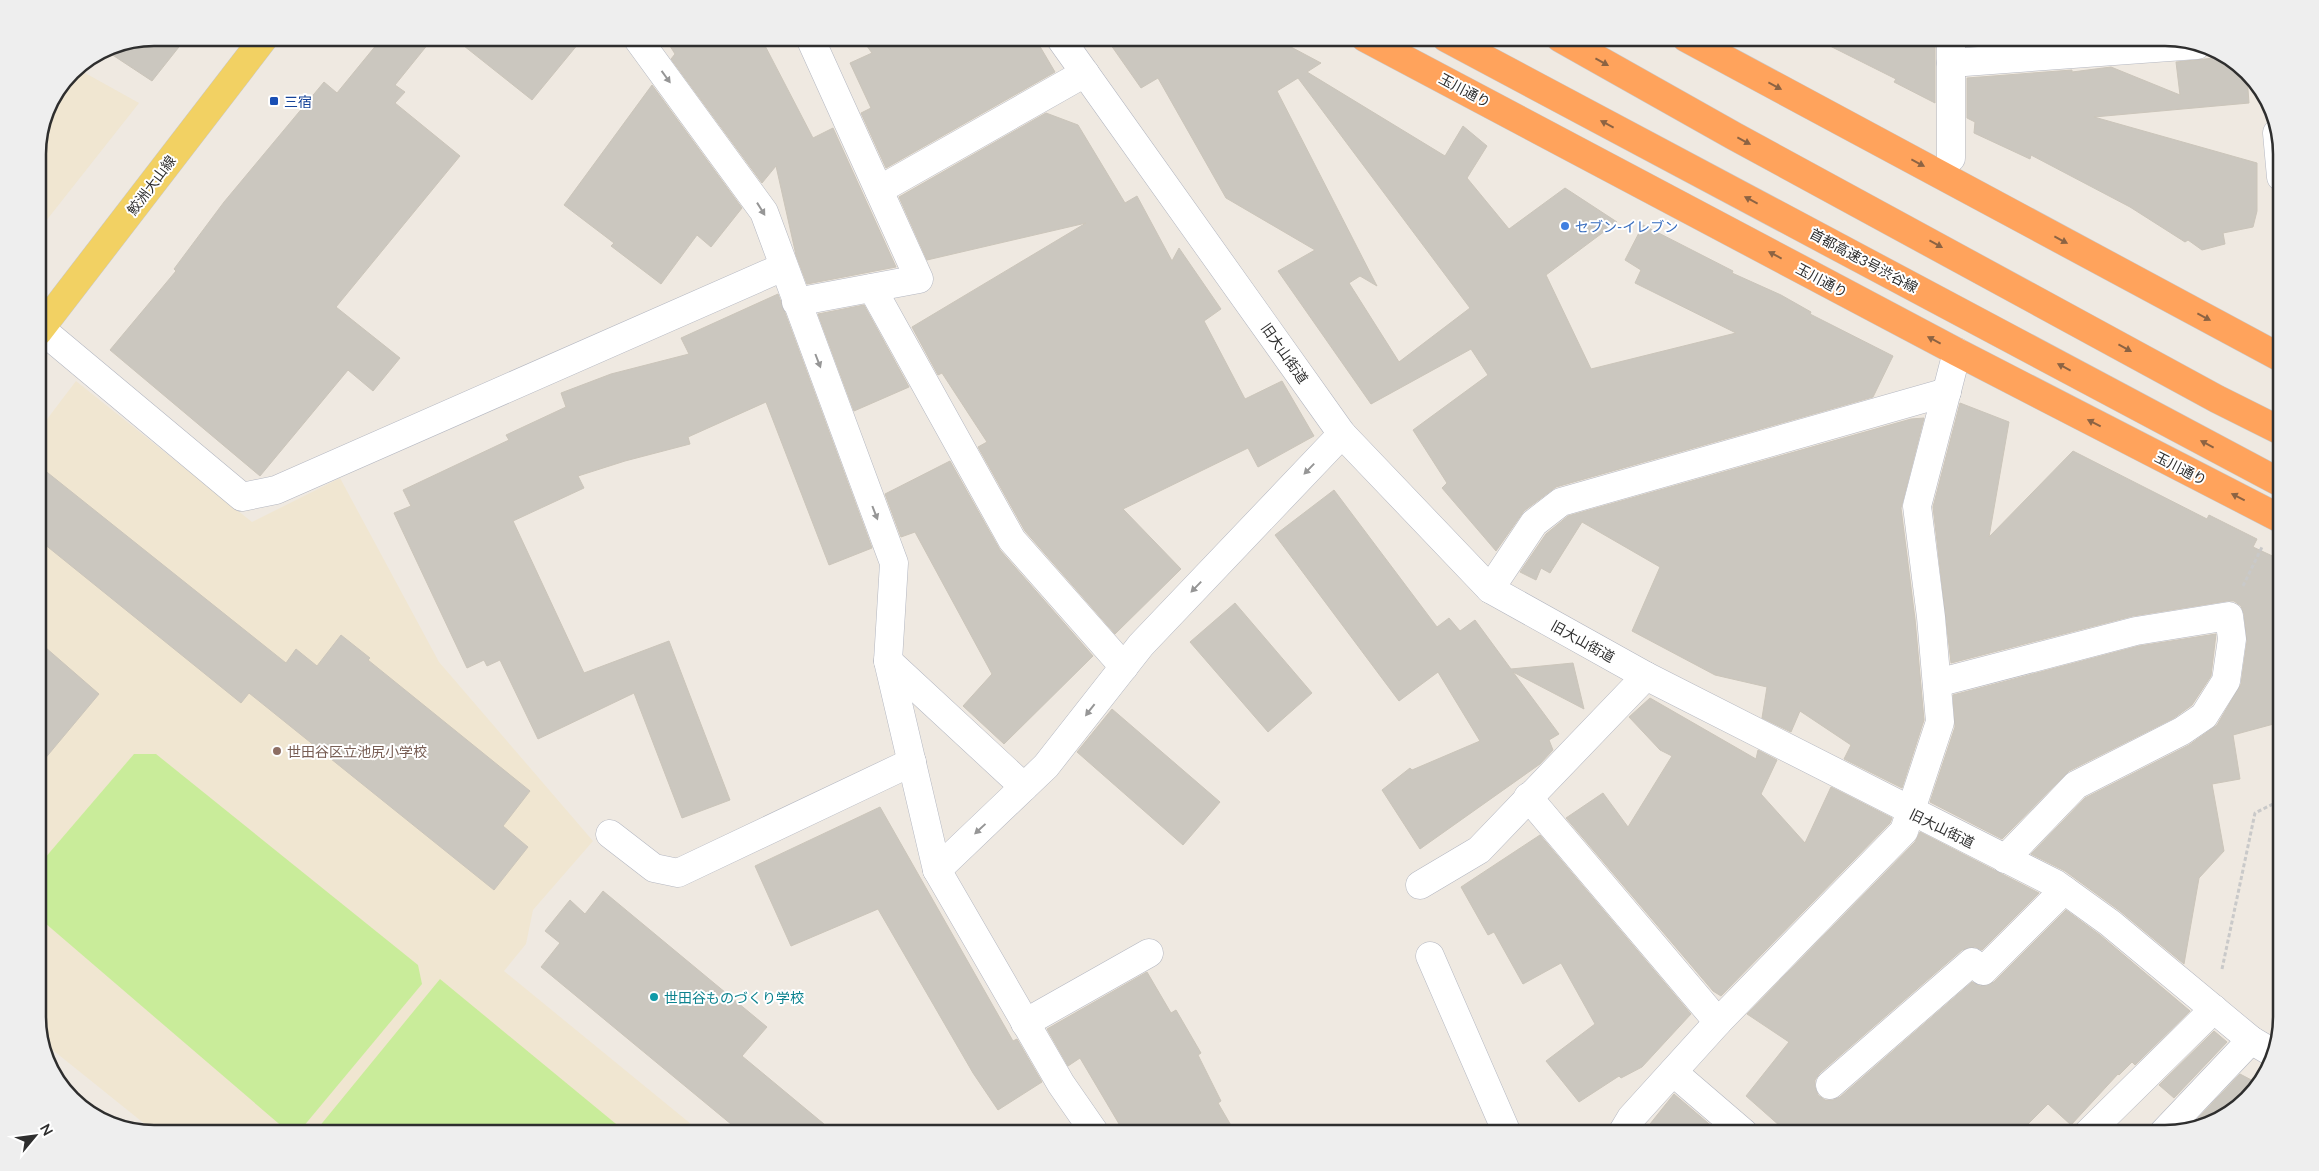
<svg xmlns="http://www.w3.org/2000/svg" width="2319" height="1171" font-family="Lato,'Noto Sans JP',sans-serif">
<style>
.education{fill:#f0e6d1}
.pitch{fill:#c9ec9a}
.building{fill:#cbc7bf;stroke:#cbc5ba;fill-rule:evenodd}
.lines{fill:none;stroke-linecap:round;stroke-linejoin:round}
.minor-casing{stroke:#b4b7c1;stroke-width:29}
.major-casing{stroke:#c9c9c9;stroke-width:29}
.highway-casing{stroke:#c9c9c9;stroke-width:29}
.path{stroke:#c9c9c9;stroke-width:3;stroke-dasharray:4 2.5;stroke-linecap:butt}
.minor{stroke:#fff;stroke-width:28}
.major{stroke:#f2d163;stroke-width:28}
.highway{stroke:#ffa35c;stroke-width:28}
.oneway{fill:#8c6343}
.oneway2{fill:#969696}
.transit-dot{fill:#1a4fb4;stroke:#fff;stroke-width:2}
.shop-dot{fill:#3f7fe0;stroke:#fff;stroke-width:2}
.education-dot{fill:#8d6e63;stroke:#fff;stroke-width:2}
.culture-dot{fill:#0f9aa8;stroke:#fff;stroke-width:2}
.labels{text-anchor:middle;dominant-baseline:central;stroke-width:4;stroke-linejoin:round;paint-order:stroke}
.street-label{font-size:14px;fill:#2e2e2e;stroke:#fff}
.transit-label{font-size:14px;fill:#164399;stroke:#fff;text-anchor:start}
.shop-label{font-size:14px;fill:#366cbe;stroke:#fff;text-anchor:start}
.education-label{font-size:14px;fill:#785e54;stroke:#fff;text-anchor:start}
.culture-label{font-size:14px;fill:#0d838f;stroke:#fff;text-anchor:start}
.rim{fill:none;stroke:#2e2e2e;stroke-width:2.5}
</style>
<rect width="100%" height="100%" fill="#efe9e1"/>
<g class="education">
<path d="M76 68 139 103 38 231V147L46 109 72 71Z"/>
<path d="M76 381 252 522 340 478 439 662 593 841 533 910 526 944 504 971 702 1133H156L44 1043 38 1025V431Z"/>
</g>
<g class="pitch">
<path d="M134 754H156L418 965 422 984 303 1127 285 1129 38 917V866Z"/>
<path d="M440 979 627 1133H314Z"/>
</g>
<g class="building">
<path d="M154 38H186L152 81 105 50 110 46Z"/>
<path d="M382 38H433L395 85 405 92 395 103 460 156 336 307 400 358 373 391 348 370 260 476 110 350 176 271 174 269 224 202 324 82 337 93Z"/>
<path d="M454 38H583L532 100Z"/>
<path d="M665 38H761L813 138 833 128 896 267 807 284 796 255 776 166 762 183 671 59 675 54Z"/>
<path d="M861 38H1035L1055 72 886 168 861 113 871 108 850 63 872 53Z"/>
<path d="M1106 38H1274L1321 63 1307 72 1445 156 1463 126 1487 146 1467 178 1509 229 1565 188 1617 222 1546 275 1591 369 1736 333 1635 283 1641 270 1625 260 1643 225 1733 271 1732 273 1781 295 1811 312 1810 314 1893 356 1873 397 1556 487 1524 511 1496 551 1442 488 1447 483 1413 430 1488 375 1471 349 1371 404 1278 271 1315 250 1226 198 1158 78 1141 88ZM1298 78 1470 308 1399 362 1349 283 1360 276 1377 286 1277 91Z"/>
<path d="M1814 38H1935V103L1894 82 1896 79Z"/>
<path d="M1967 38H2070V39L1967 46Z"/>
<path d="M2224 57 2247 76 2249 103 2094 117 2257 163V211L2253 227 2223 233 2225 244 2202 250 2188 240 2185 242 2130 207 2031 155 2030 159 1974 133 1975 122 1967 118V78L2072 70V72L2111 67 2180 95 2176 62Z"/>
<path d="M652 85 742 208 711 247 697 235 661 284 611 246 614 243 564 205Z"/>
<path d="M1046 113 1078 125 1125 203 1137 196 1172 261 1179 248 1221 309 1204 321 1245 399 1282 381 1314 436 1258 467 1248 448 1123 509 1181 569 1115 634 1025 531 978 447 987 442 942 373 938 375 912 327 1086 223 927 260 899 197Z"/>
<path d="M778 294 872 548 829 565 766 402 688 437 690 444 625 461 578 476 584 488 513 521 584 673 669 641 730 800 682 818 634 693 538 739 500 660 487 666 484 660 467 668 394 513 411 506 403 490 509 440 506 435 566 407 561 393 611 374 689 354 681 338Z"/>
<path d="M864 305 909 387 854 411 818 314Z"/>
<path d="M1960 403 2009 422 1989 537 2073 451 2207 519 2209 515 2257 539 2253 547 2281 560V722L2233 735 2240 779 2212 784 2224 851 2199 878 2184 964 2120 911 2065 871 2031 854 2085 798 2189 745 2217 725 2241 684 2247 641 2244 614 2241 606 2234 601H2227L2133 616 1951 663 1933 507Z"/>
<path d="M1924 418 1901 508 1915 619 1924 720 1902 788 1844 759 1851 745 1800 711 1791 732 1762 718 1767 687 1715 675 1632 631 1660 567 1582 522 1550 573 1541 568 1536 580 1520 572 1546 534 1568 516 1911 419Z"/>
<path d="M950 461 1000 550 1093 656 1004 744 963 706 992 674 915 532 901 537 885 494Z"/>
<path d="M38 465 286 663 296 649 317 666 341 635 370 658 368 660 530 791 503 826 528 847 494 890 249 693 241 703 38 539Z"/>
<path d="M1334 490 1437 627 1449 618 1460 631 1475 620 1511 669 1573 663 1584 709 1513 672 1559 734 1549 740 1553 750 1540 764 1420 849 1382 790 1410 768 1412 770 1480 741 1438 672 1399 701 1275 535Z"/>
<path d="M1235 603 1312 693 1268 732 1190 642Z"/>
<path d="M2216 634 2211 676 2192 705 2174 718 2069 771 2002 839 1930 802 1955 727 1953 695 2139 646Z"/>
<path d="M38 641 99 694 38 767Z"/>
<path d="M1650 698 1756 759 1758 750 1777 760 1761 794 1805 843 1831 787 1892 818 1890 823 1721 996 1713 991 1566 818 1603 793 1628 827 1672 756 1660 750 1629 717Z"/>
<path d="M1112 709 1220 802 1183 845 1077 752Z"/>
<path d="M880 807 1013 1041 1017 1039 1042 1082 998 1110 973 1073 878 909 791 946 755 866Z"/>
<path d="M1920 832 2039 893 1982 950 1975 947 1962 950 1820 1073 1815 1080V1087L1818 1095 1825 1100H1833L1840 1097 1972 982 1980 986 1994 982 2066 910 2100 935 2190 1011 2135 1065 2132 1062 2119 1075 2118 1074 2071 1125 2048 1104 2018 1134H1789L1746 1096 1789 1042 1747 1014 1915 842Z"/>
<path d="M1540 835 1691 1014 1642 1067 1621 1078 1619 1076 1579 1102 1546 1061 1595 1024 1561 963 1523 984 1494 932 1488 935 1461 887Z"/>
<path d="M603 891 767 1027 742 1056 836 1134H743L541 967 560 943 545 931 570 900 585 914Z"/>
<path d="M1147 972 1171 1013 1176 1010 1201 1053 1198 1055 1221 1101 1218 1103 1236 1134H1125L1080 1058 1068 1066 1047 1029Z"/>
<path d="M2214 1031 2227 1042 2174 1098 2159 1085Z"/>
<path d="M2240 1074 2257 1083 2229 1114 2203 1122 2198 1118Z"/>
<path d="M1674 1094 1721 1134H1642Z"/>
</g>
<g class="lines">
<defs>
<g id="minor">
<path d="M637 38 764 212 894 563 888 661 937 870 1061 1084 1095 1133"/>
<path d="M1060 38 1342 434 1490 589 1646 676 2056 884 2110 923 2251 1040 2273 1053"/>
<path d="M1951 63 2197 45"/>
<path d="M2277 133 2281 177"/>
<path d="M1951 158V38"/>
<path d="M879 190 1085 73"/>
<path d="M872 288 1012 540 1124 667"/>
<path d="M796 302 919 279 810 38"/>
<path d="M41 329 242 497 276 490 783 267"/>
<path d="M1490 589 1534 523 1561 502 1947 392"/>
<path d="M888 661 1024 787"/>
<path d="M1937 683 2136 631 2229 616 2232 639 2226 681 2204 716 2182 731 2076 785 2005 859"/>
<path d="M1528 797 1718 1022"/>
<path d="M610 834 654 868 678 873 912 762"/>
<path d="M937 870 1046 766 1141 645 1342 434"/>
<path d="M1420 885 1479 850 1646 676"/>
<path d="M1430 956 1507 1133"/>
<path d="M1025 1023 1149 953"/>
<path d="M1673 1072 1744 1133"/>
<path d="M1830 1085 1972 962 1983 971 2064 890"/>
<path d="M1622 1133 1631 1118 1718 1022 1904 831 1940 722 1931 617 1917 506 1957 352"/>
<path d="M2088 1133 2214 1009"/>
<path d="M2163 1133 2251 1040"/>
</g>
<path id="major" d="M38 332 264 38"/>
<g id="highway">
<path d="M1365 38 1957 352 2281 519"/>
<path d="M1446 38 2281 483"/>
<path d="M1560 38 1734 136 2217 399 2281 431"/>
<path d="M1686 38 2281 358"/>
</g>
</defs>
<use href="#minor" class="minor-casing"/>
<use href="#major" class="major-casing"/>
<use href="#highway" class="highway-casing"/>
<g class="path">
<path d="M2243 586 2262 547"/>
<path d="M2222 969 2255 813 2281 800"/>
</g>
<use href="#minor" class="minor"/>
<use href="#major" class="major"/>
<use href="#highway" class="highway"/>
</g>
<defs><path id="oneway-solid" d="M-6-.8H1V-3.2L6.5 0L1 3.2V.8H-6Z" transform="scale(1.25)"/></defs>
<g class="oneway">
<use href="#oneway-solid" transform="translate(1602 62) rotate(29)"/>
<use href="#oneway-solid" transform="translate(1775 86) rotate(28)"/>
<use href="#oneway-solid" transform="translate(1607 124) rotate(-152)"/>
<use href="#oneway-solid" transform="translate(1744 141) rotate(28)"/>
<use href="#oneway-solid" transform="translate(1918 163) rotate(28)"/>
<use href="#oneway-solid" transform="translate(1751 200) rotate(-152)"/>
<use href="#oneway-solid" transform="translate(2061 240) rotate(28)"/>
<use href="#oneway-solid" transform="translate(1936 244) rotate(29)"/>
<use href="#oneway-solid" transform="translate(1775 255) rotate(-152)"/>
<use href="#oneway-solid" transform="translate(2204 317) rotate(28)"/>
<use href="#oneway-solid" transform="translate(1934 340) rotate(-152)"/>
<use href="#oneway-solid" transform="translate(2125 348) rotate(29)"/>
<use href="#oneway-solid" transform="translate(2064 367) rotate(-152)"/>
<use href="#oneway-solid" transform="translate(2094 423) rotate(-153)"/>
<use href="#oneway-solid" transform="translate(2207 444) rotate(-152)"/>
<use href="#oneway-solid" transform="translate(2238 497) rotate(-153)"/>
</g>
<g class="oneway2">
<use href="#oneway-solid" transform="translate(666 77) rotate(54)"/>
<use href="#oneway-solid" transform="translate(761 209) rotate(58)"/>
<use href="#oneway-solid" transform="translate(818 361) rotate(69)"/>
<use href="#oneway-solid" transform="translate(1309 469) rotate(134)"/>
<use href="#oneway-solid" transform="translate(875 513) rotate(69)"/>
<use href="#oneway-solid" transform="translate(1196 587) rotate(134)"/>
<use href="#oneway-solid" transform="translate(1090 710) rotate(128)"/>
<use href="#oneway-solid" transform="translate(980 829) rotate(137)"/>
</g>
<rect class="transit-dot" x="269" y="96" width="10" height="10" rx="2.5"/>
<circle class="shop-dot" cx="1565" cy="226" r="5"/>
<circle class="education-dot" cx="277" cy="751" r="5"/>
<circle class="culture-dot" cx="654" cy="997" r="5"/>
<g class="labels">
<g class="street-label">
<text transform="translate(1465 90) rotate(28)">玉川通り</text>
<text transform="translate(151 185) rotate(-53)">鮫洲大山線</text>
<text transform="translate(1864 260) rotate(28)">首都高速3号渋谷線</text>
<text transform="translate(1822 280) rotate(28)">玉川通り</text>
<text transform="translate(1285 353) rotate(55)">旧大山街道</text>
<text transform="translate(2181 468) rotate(27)">玉川通り</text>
<text transform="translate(1583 641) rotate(29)">旧大山街道</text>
<text transform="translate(1942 828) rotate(26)">旧大山街道</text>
</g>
<g class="transit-label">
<text x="284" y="101">三宿</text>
</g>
<g class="shop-label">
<text x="1575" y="226">セブン-イレブン</text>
</g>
<g class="education-label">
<text x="287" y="751">世田谷区立池尻小学校</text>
</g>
<g class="culture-label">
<text x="664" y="997">世田谷ものづくり学校</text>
</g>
</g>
<path d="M0 0H2319V1171H0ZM154 46H2165A108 108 0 0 1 2273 154V1017A108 108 0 0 1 2165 1125H154A108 108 0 0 1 46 1017V154A108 108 0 0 1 154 46Z" fill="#eee" fill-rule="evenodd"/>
<path class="rim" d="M154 46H2165A108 108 0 0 1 2273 154V1017A108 108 0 0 1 2165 1125H154A108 108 0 0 1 46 1017V154A108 108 0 0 1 154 46Z"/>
<g transform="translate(35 1136) rotate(61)" stroke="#ffffff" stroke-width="4" paint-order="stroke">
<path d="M0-4L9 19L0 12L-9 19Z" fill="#2e2e2e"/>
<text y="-8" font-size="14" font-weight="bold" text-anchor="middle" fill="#2e2e2e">N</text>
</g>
</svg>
